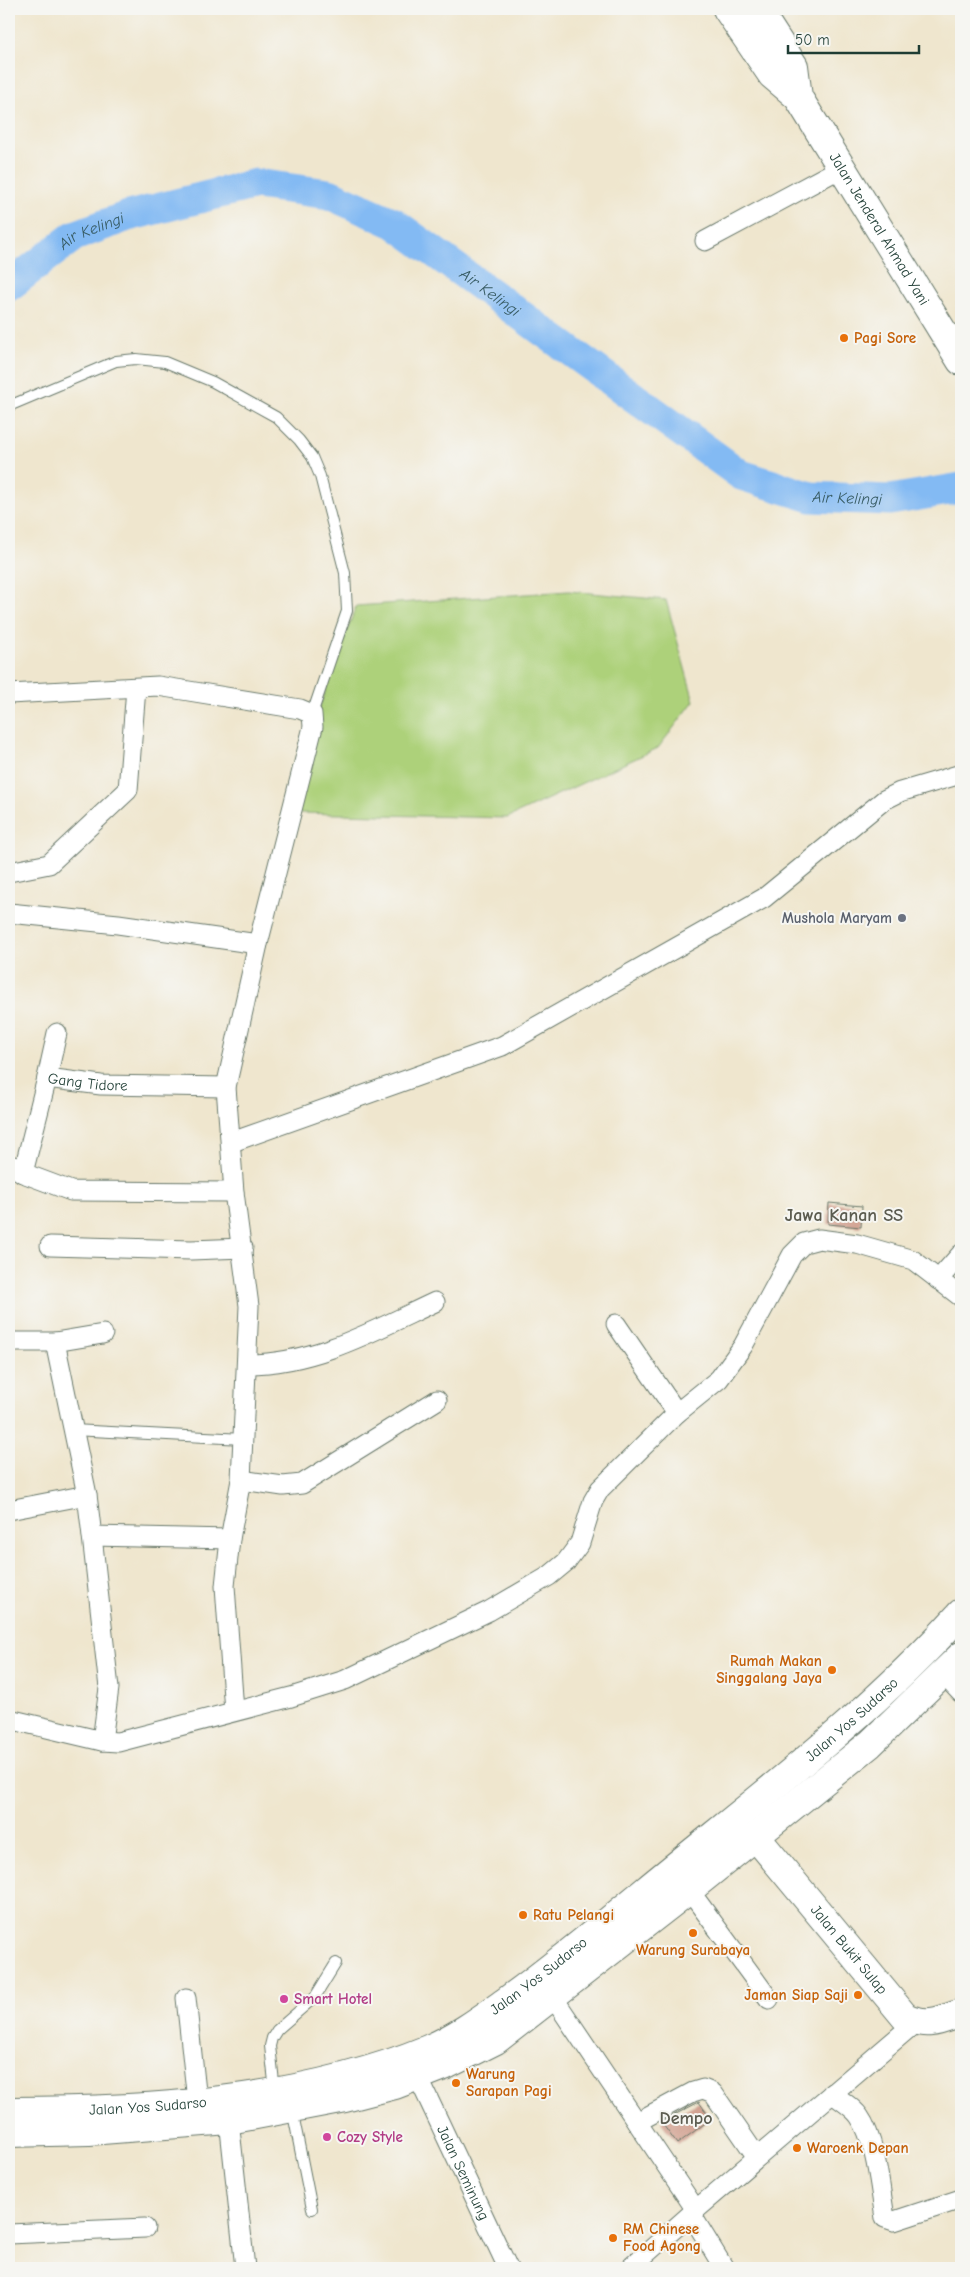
<svg xmlns="http://www.w3.org/2000/svg" width="970" height="2277" font-family="'Comic Neue',sans-serif">
<style>
.green{fill:#add17a;stroke:#668757}
.lines{fill:none;stroke-linecap:round;stroke-linejoin:round}
.river{stroke:#83baf3;stroke-width:31}
.building{fill:#cd9785}
.lane-casing{stroke:#68786a;stroke-width:12}
.street-casing{stroke:#68786a;stroke-width:21}
.secondary-casing{stroke:#68786a;stroke-width:30}
.highway-casing{stroke:#68786a;stroke-width:30}
.lane{stroke:#fff;stroke-width:10}
.street{stroke:#fff;stroke-width:19}
.secondary{stroke:#fff;stroke-width:28}
.highway{stroke:#fff;stroke-width:28}
.food-dot{fill:#e8710a;stroke:#f6f6f2;stroke-width:2}
.worship-dot{fill:#6b7280;stroke:#f6f6f2;stroke-width:2}
.hotel-dot{fill:#d1479c;stroke:#f6f6f2;stroke-width:2}
.labels{text-anchor:middle;dominant-baseline:central;stroke-width:4;stroke-linejoin:round;paint-order:stroke}
.street-label{font-size:15px;fill:#1f3d34;stroke:#f6f6f2}
.food-label{font-size:15px;font-weight:bold;fill:#c56008;stroke:#f6f6f2;text-anchor:start}
.worship-label{font-size:15px;font-weight:bold;fill:#5b616d;stroke:#f6f6f2;text-anchor:end}
.hotel-label{font-size:15px;font-weight:bold;fill:#b23c85;stroke:#f6f6f2;text-anchor:start}
.water-label{font-size:16px;font-style:italic;fill:#385c64;stroke:#f6f6f2}
.quarter-label{font-size:18px;font-weight:bold;fill:#5c5c50;stroke:#f6f6f2}
</style>
<rect width="100%" height="100%" fill="#f6f6f2"/>
<filter id="ink" filterUnits="userSpaceOnUse"><feTurbulence type="fractalNoise" baseFrequency=".02" numOctaves="2"/><feDisplacementMap in="SourceGraphic" scale="10" xChannelSelector="R" yChannelSelector="G"/><feConvolveMatrix kernelMatrix="1 2 1 2 8 2 1 2 1" color-interpolation-filters="sRGB"/></filter>
<filter id="wash" filterUnits="userSpaceOnUse"><feTurbulence type="fractalNoise" baseFrequency=".0096" numOctaves="4" result="noise"/><feDisplacementMap in="SourceGraphic" scale="20" xChannelSelector="R" yChannelSelector="G"/><feGaussianBlur stdDeviation="1.12" result="paint"/><feColorMatrix in="noise" values="0 0 0 0 0 0 0 0 0 0 0 0 0 0 0 0 0 1.4 0 .05"/><feComposite in="paint" operator="in"/></filter>
<g filter="url(#wash)">
<rect width="100%" height="100%" fill="#efe6ce"/>
<path class="green" d="M569 591 666 600 694 701 658 748 507 818 297 813 317 714 356 606Z"/>
<g class="lines">
<path class="river" id="s1" d="M9 286 74 236 128 216 256 184 329 194 394 223 741 475 811 497 890 500 961 488"/>
</g>
<g id="blocks">
<g class="building">
<path d="M829 1203 862 1206 861 1227 828 1224Z"/>
<path d="M699 2102 711 2119 677 2144 661 2122Z"/>
</g>
</g>
</g>
<g filter="url(#ink)">
<use href="#blocks" fill-opacity="0" stroke="#68786a" stroke-width="1"/>
<g class="lines">
<defs>
<g id="lane">
<path d="M9 406 116 361 136 359 165 362 213 382 276 417 299 440 312 457 320 476 345 573 347 611 312 714"/>
<path d="M73 1430 243 1439"/>
<path d="M275 2091 270 2046 272 2038 277 2030 315 1997 336 1963"/>
<path d="M292 2109 312 2209"/>
</g>
<g id="street">
<path d="M705 241 841 168"/>
<path d="M9 694 158 686 300 709 312 714 313 727 258 944 226 1087 234 1192 249 1306 241 1480 230 1539 225 1586 234 1711"/>
<path d="M9 872 49 864 128 790 136 688"/>
<path d="M9 913 118 924 258 944"/>
<path d="M47 1078 57 1033"/>
<path d="M232 1142 502 1046 764 898 884 800 900 792 961 774"/>
<path d="M9 1164 23 1173 71 1191 234 1192"/>
<path id="s2" d="M23 1173 47 1078 101 1085 226 1087"/>
<path d="M50 1246 191 1250 243 1248"/>
<path d="M938 1280 961 1254"/>
<path d="M616 1324 677 1413"/>
<path d="M9 1342H55L103 1334"/>
<path d="M55 1342 87 1495 92 1536 109 1688 102 1741"/>
<path d="M248 1364C315 1364 375 1330 435 1302"/>
<path d="M241 1480 283 1486 302 1484 437 1400"/>
<path d="M9 1510 87 1495"/>
<path d="M92 1536 230 1539"/>
<path d="M944 1675 961 1693"/>
<path d="M9 1719 102 1741 118 1742 291 1697 345 1680 489 1611 549 1576 566 1562 580 1543 593 1501 600 1489 677 1413 719 1379 743 1346 792 1255 804 1243 819 1239 857 1244 913 1260 961 1297"/>
<path d="M689 1890 769 1999"/>
<path d="M553 1997 696 2210"/>
<path d="M186 1998 197 2101"/>
<path id="s3" d="M418 2077 508 2268"/>
<path d="M832 2093C840 2100 853 2107 859 2116 876 2140 880 2188 885 2218L894 2221 961 2199"/>
<path d="M229 2120 245 2268"/>
<path d="M637 2122 693 2092 703 2089 713 2093 757 2157"/>
<path d="M691 2214 724 2268"/>
<path d="M9 2234 145 2228"/>
<path d="M630 2268 691 2214 916 2022"/>
</g>
<g id="secondary">
<path id="s4" d="M756 1837 905 2017C928 2027 939 2021 961 2013"/>
</g>
<g id="highway">
<path id="s5" d="M727 9 772 75 798 97 961 361"/>
<path d="M757 9 794 66 798 97"/>
<path id="s6" d="M9 2111C147 2111 299 2102 428 2049 455 2038 481 2019 505 2002 553 1967 599 1929 645 1891 753 1802 868 1717 961 1613"/>
<path d="M9 2133 89 2131 229 2120 345 2098 395 2085 444 2066 496 2040 689 1890 870 1744 961 1656"/>
</g>
</defs>
<use href="#lane" class="lane-casing"/>
<use href="#street" class="street-casing"/>
<use href="#secondary" class="secondary-casing"/>
<use href="#highway" class="highway-casing"/>
<use href="#lane" class="lane"/>
<use href="#street" class="street"/>
<use href="#secondary" class="secondary"/>
<use href="#highway" class="highway"/>
</g>
</g>
<g class="food-dot">
<circle cx="844" cy="338" r="5"/>
<circle cx="832" cy="1670" r="5"/>
<circle cx="523" cy="1915" r="5"/>
<circle cx="693" cy="1933" r="5"/>
<circle cx="858" cy="1995" r="5"/>
<circle cx="456" cy="2083" r="5"/>
<circle cx="797" cy="2148" r="5"/>
<circle cx="613" cy="2238" r="5"/>
</g>
<circle class="worship-dot" cx="902" cy="918" r="5"/>
<g class="hotel-dot">
<circle cx="284" cy="1999" r="5"/>
<circle cx="327" cy="2137" r="5"/>
</g>
<g class="labels">
<g class="street-label">
<text stroke="none"><textPath href="#s5" startOffset="269">Jalan Jenderal Ahmad Yani</textPath></text>
<text stroke="none"><textPath href="#s2" startOffset="139">Gang Tidore</textPath></text>
<text stroke="none"><textPath href="#s6" startOffset="964">Jalan Yos Sudarso</textPath></text>
<text stroke="none"><textPath href="#s4" startOffset="146">Jalan Bukit Sulap</textPath></text>
<text stroke="none"><textPath href="#s6" startOffset="559">Jalan Yos Sudarso</textPath></text>
<text stroke="none"><textPath href="#s6" startOffset="139">Jalan Yos Sudarso</textPath></text>
<text stroke="none"><textPath href="#s3" startOffset="106">Jalan Seminung</textPath></text>
</g>
<g class="food-label">
<text x="854" y="338">Pagi Sore</text>
<text x="822" y="1661" text-anchor="end">Rumah Makan<tspan x="822" dy="17">Singgalang Jaya</tspan></text>
<text x="533" y="1915">Ratu Pelangi</text>
<text x="693" y="1950" text-anchor="middle">Warung Surabaya</text>
<text x="848" y="1995" text-anchor="end">Jaman Siap Saji</text>
<text x="466" y="2074">Warung<tspan x="466" dy="17">Sarapan Pagi</tspan></text>
<text x="807" y="2148">Waroenk Depan</text>
<text x="623" y="2229">RM Chinese<tspan x="623" dy="17">Food Agong</tspan></text>
</g>
<g class="worship-label">
<text x="892" y="918">Mushola Maryam</text>
</g>
<g class="hotel-label">
<text x="294" y="1999">Smart Hotel</text>
<text x="337" y="2137">Cozy Style</text>
</g>
<g class="water-label">
<text stroke="none"><textPath href="#s1" startOffset="100">Air Kelingi</textPath></text>
<text stroke="none"><textPath href="#s1" startOffset="535">Air Kelingi</textPath></text>
<text stroke="none"><textPath href="#s1" startOffset="955">Air Kelingi</textPath></text>
</g>
<g class="quarter-label">
<text x="844" y="1215">Jawa Kanan SS</text>
<text x="686" y="2118">Dempo</text>
</g>
</g>
<rect width="970" height="2277" fill="none" stroke="#f6f6f2" stroke-width="30"/>
<path d="M788 45v8h131v-8" fill="none" stroke="#1f3d34" stroke-width="2.5"/>
<text x="795" y="45" font-size="15" fill="#1f3d34" stroke="#f6f6f2" stroke-width="4" paint-order="stroke">50 m</text>
</svg>
